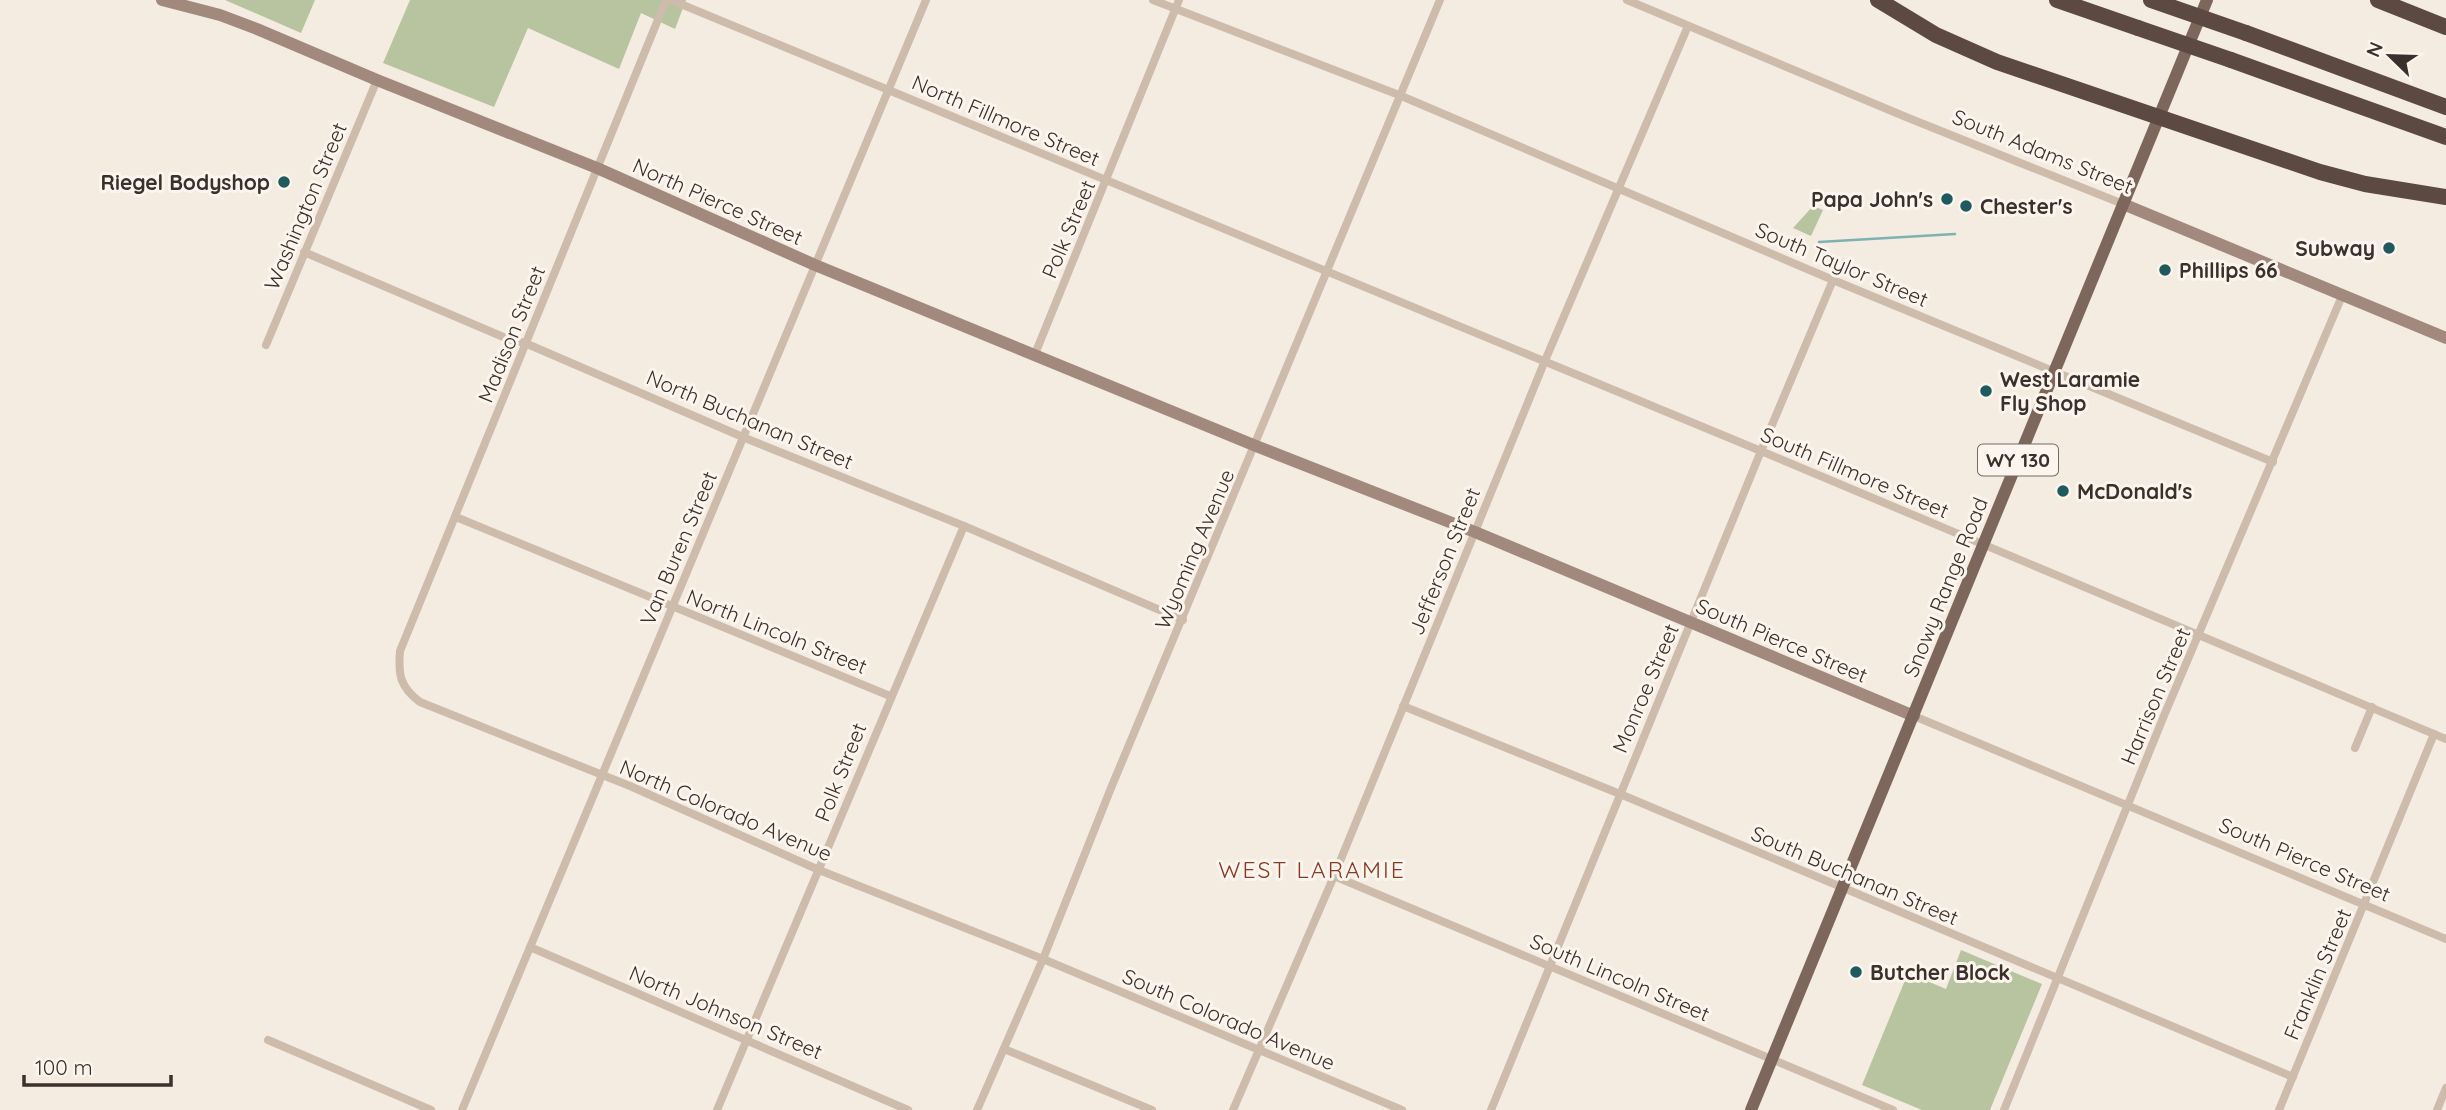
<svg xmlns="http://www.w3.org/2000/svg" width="2446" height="1110" font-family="Quicksand,sans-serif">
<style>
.green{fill:#b8c4a0}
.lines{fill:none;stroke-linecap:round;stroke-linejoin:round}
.stream{stroke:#7fb0b2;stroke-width:2.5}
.street{stroke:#cdbbac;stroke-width:8}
.secondary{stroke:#a18a7d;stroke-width:12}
.primary{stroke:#7d675c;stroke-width:12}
.highway{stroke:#5c4a42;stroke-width:16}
.highway-bridge{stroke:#5c4a42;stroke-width:16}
.poi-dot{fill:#1f5a5e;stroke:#fbf5ee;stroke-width:2.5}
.labels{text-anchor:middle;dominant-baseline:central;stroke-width:6;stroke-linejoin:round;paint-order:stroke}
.shield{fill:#fbf5ee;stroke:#756b66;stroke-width:2}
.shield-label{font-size:19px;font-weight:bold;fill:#3b302b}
.street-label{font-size:21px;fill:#3b302b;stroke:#fbf5ee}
.poi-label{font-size:21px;font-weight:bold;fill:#3b302b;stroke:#fbf5ee;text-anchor:start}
.neighbourhood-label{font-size:23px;letter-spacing:2px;fill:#8c3b22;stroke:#fbf5ee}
</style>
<rect width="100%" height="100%" fill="#f4ebe1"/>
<g class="green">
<path d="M225 0H315L301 33Z"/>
<path d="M410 0H686L675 29 641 13 619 69 528 28 494 107 383 63Z"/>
<path d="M1813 206 1823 210 1811 236 1793 228Z"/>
<path d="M1961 950 2042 984 1990 1110H1922L1862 1085 1908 973 1946 989Z"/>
</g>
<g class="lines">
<path class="stream" d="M1819 242 1955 234"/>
<g class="street">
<path d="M666 0 400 651C398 675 400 687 420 702L630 786 819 870 1043 959 1402 1110"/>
<path d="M671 0 1761 451 2446 739"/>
<path d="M1153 0 1399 95 1833 280 2273 462"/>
<path d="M1627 0 1906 117 2123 204"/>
<path d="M304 252 508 339 525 343 745 438 964 526 1183 620"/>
<path d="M266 345 377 80"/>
<path d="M1035 354 1179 0"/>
<path d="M456 517 890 696"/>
<path d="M1403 706 1620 794 2293 1077"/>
<path d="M1914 716 2446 939"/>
<path d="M2355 748 2372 707"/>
<path d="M1334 876 1893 1110"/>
<path d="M530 947 908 1110"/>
<path d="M268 1040 431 1110"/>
<path d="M1004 1049 1152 1110"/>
<path d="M462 1110C617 740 772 370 926 0"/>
<path d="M717 1110 964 526"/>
<path d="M977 1110 1043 959 1111 788 1440 0"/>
<path d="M1233 1110 1334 876 1544 363 1688 26"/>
<path d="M1491 1110 1761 451 1833 280"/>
<path d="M2004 1110 2163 718 2342 296"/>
<path d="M2279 1110 2434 734"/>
<path d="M2437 1110 2446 1088"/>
</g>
<g class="secondary">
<path d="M162 0 220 15 257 29 377 80 597 168 815 265 1256 446 1475 532 1914 716"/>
<path d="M2123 204 2446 338"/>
</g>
<path class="primary" d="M1751 1110 2207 0"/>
<g class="highway">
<path d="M1878 0 1936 35 1997 62 2320 172 2365 184 2446 197"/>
<path d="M2057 0 2138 28"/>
<path d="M2378 0 2446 27"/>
<path d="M2246 33 2446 107"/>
<path d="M2231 60 2446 137"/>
</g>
<g class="highway-bridge">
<path d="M2151 0 2246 33"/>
<path d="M2138 28 2231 60"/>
</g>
</g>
<g class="poi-dot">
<circle cx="284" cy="182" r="7"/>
<circle cx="1947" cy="199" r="7"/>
<circle cx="1966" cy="206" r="7"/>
<circle cx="2389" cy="248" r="7"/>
<circle cx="2165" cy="270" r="7"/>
<circle cx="1986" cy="391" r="7"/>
<circle cx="2063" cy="491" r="7"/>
<circle cx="1856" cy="972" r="7"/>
</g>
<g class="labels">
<rect class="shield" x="1978" y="444.5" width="80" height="31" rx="5"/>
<g class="shield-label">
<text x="2018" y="460">WY 130</text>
</g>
<g class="street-label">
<text transform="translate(1006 120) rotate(23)">North Fillmore Street</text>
<text transform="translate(2043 151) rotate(22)">South Adams Street</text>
<text transform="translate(718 201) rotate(24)">North Pierce Street</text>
<text transform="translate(305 206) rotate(-67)">Washington Street</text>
<text transform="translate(1068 229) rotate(-67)">Polk Street</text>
<text transform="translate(1842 264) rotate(23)">South Taylor Street</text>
<text transform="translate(511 334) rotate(-68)">Madison Street</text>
<text transform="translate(750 419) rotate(23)">North Buchanan Street</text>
<text transform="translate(1855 472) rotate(23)">South Fillmore Street</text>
<text transform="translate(678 548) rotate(-67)">Van Buren Street</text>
<text transform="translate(1194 549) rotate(-67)">Wyoming Avenue</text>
<text transform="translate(1444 561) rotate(-68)">Jefferson Street</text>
<text transform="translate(1945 587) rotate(-68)">Snowy Range Road</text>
<text transform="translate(777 631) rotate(22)">North Lincoln Street</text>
<text transform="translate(1782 640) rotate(23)">South Pierce Street</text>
<text transform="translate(1645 688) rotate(-67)">Monroe Street</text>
<text transform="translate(2155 696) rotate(-67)">Harrison Street</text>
<text transform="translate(840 772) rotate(-68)">Polk Street</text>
<text transform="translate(726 810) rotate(23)">North Colorado Avenue</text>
<text transform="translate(2305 859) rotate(23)">South Pierce Street</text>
<text transform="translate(1855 875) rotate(23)">South Buchanan Street</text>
<text transform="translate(2317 974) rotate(-67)">Franklin Street</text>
<text transform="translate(1620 977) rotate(23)">South Lincoln Street</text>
<text transform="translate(726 1012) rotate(23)">North Johnson Street</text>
<text transform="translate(1229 1019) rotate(23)">South Colorado Avenue</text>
</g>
<g class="poi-label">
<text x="270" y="182" text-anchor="end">Riegel Bodyshop</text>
<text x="1933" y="199" text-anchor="end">Papa John's</text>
<text x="1980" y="206">Chester's</text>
<text x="2375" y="248" text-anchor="end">Subway</text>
<text x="2179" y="270">Phillips 66</text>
<text x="2000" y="379">West Laramie<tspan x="2000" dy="24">Fly Shop</tspan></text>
<text x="2077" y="491">McDonald's</text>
<text x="1870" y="972">Butcher Block</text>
</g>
<g class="neighbourhood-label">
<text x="1312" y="869">WEST LARAMIE</text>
</g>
</g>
<g transform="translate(2390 56) rotate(293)" stroke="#fbf5ee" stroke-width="5" paint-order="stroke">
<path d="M0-5L12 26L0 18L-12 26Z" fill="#3b302b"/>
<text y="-10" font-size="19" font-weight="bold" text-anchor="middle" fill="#3b302b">N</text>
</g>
<path d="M24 1075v10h147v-10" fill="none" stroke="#3b302b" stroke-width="3.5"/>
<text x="35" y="1075" font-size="21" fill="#3b302b" stroke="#fbf5ee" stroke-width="5" paint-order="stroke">100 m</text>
</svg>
